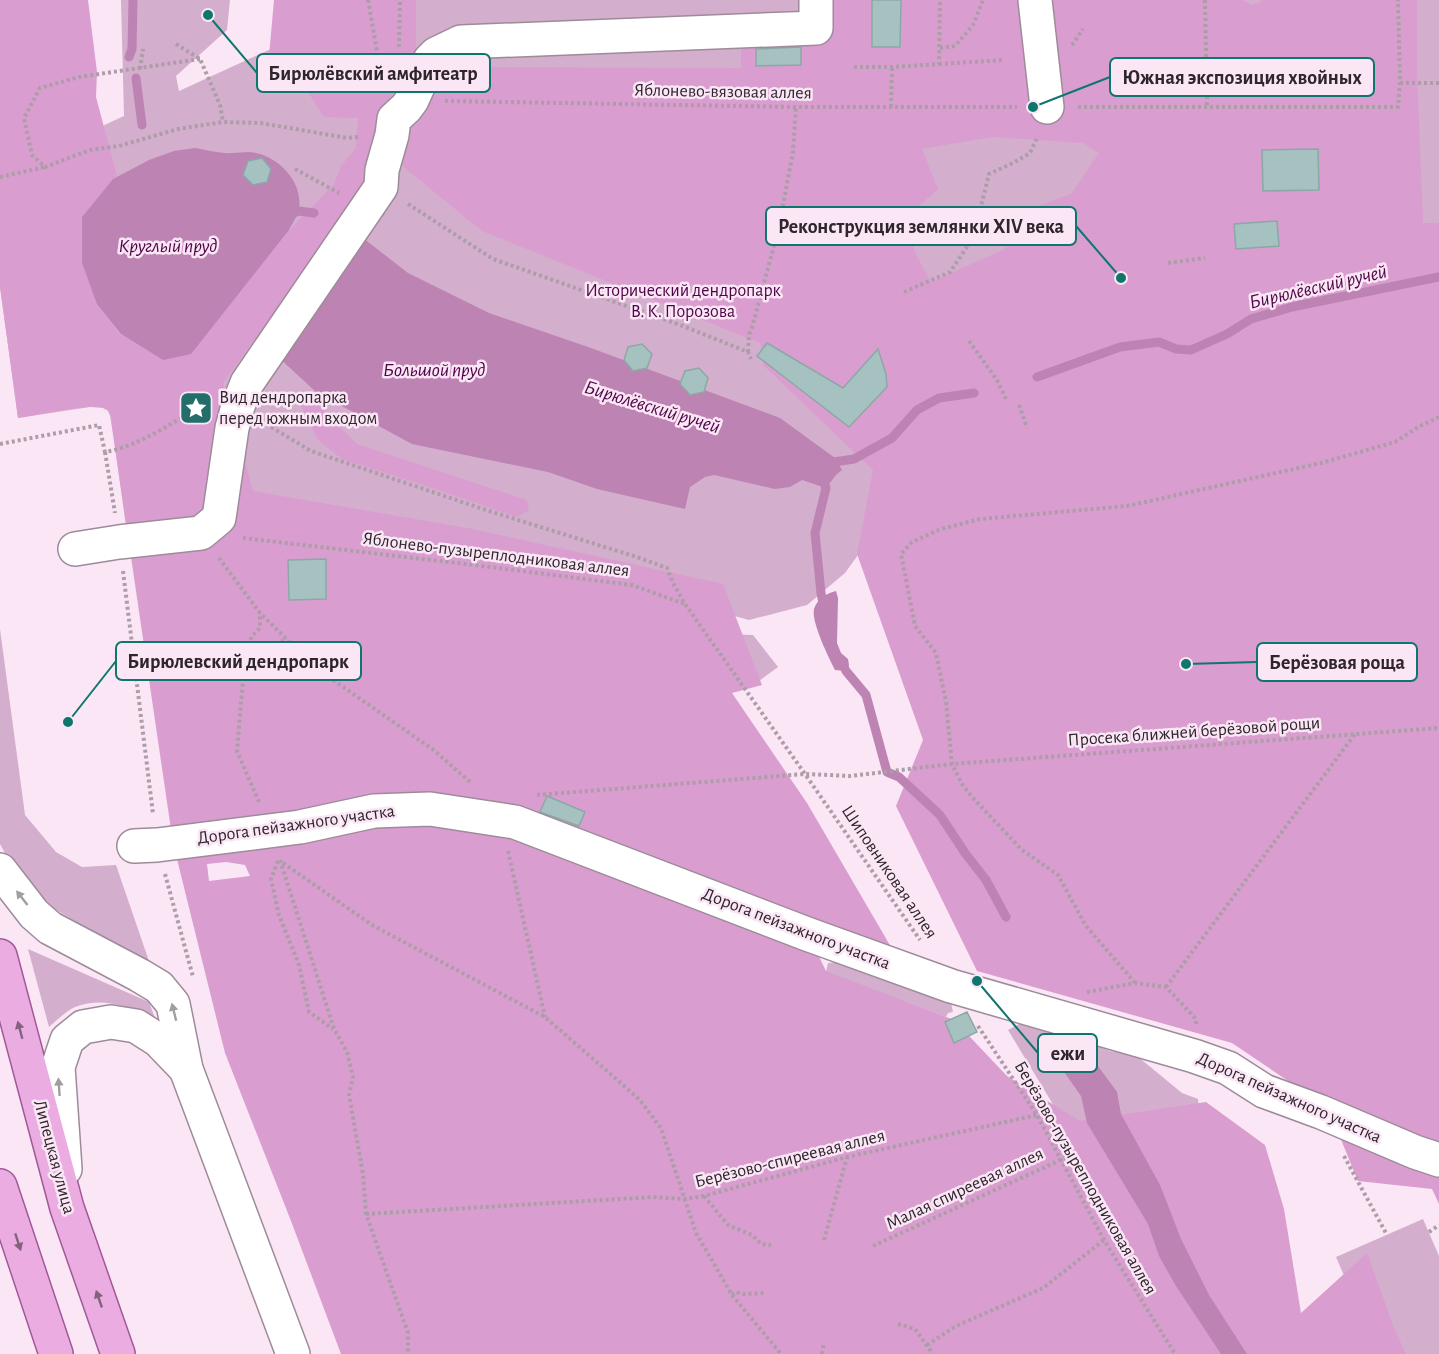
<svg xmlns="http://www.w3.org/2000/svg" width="1439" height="1354" font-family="'Alegreya Sans',sans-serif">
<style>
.green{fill:#d4aecd}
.forest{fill:#d99ecf;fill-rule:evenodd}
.water{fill:#bd83b3}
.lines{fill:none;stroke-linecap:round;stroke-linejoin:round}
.stream{stroke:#bd83b3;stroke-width:9}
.building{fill:#a5c2c0;stroke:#8ca8a6;stroke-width:1.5}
.minor-casing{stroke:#9e8b9a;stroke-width:36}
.major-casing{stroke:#a05996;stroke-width:36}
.path{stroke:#ad9da9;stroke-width:4;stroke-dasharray:3 3;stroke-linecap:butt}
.minor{stroke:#fff;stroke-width:33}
.major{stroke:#ebace2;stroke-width:33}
.oneway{fill:#a19da0}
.oneway2{fill:#83627e}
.labels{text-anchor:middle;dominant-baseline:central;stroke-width:5;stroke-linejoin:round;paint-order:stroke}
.street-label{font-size:18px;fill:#2e262c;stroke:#fbe6f6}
.park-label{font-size:18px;fill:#4d0546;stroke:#fbe6f6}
.poi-label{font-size:18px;fill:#2e262c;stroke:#fbe6f6;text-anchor:start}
.water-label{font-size:20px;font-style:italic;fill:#4d0547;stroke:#fbe6f6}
.leader{fill:none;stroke:#0f766e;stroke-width:2}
.callout-dot{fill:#0f766e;stroke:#fbe6f6;stroke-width:2}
.callout{fill:#fbe6f6;stroke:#0f766e;stroke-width:2}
.callout-label{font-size:20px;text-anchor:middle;font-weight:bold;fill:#2e262c}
</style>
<rect width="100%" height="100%" fill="#fbe6f6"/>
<g class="green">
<path d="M121 0H230L227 30 176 76 179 91 334 20 331 0H1439V372L871 537 845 573 807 605 749 620 709 609 128 541 111 418 108 411 103 408 90 407 18 418 0 287V173L124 116Z"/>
<path d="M0 629 25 815 56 852 82 867 116 865 151 967 53 908 16 873 0 844Z"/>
<path d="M722 634 753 635 778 667 759 681Z"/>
<path d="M28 949 149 1002 156 1021C130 1007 104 996 75 1007 66 1011 56 1021 49 1027Z"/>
<path d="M837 962 951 1003 953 1012 948 1013 946 1017 954 1020 826 972 828 963Z"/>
<path d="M1023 1022 1056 1030 1110 1051 1137 1056 1182 1093 1198 1099 1199 1114 1079 1146 1063 1121 1008 1030Z"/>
<path d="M1423 1219 1439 1256V1354H1378L1336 1257Z"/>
</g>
<g class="forest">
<path d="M0 0H88L97 72 96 97 117 176 113 179 82 217 97 304 120 334 163 360 334 184 341 166 356 148 358 118 324 117 302 83 269 56 274 0H416V67L741 68V30H827V0H1242L1252 5 1261 2V0H1417V70L1423 223H1439V1204L1432 1189 1358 1181 1328 1108 1232 1043 977 971 896 806 923 740 857 554 873 470 763 365V356L760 343 482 231 389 155 223 383 253 491 473 529 723 584 762 685 732 693 807 803 891 947 799 915 826 971 954 1020 1007 1076 1080 1121 1206 1102 1265 1145 1284 1209 1301 1313 1367 1253 1394 1328 1406 1354H341L291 1221 225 1053 173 843 110 414C108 410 108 409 103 408 91 403 34 416 18 418L0 287ZM992 137 1083 143 1099 153 1071 194 1027 210 1022 235 1003 250 931 282 917 256 902 221 938 189 922 149ZM226 862 245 865 250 876 209 881 207 864Z"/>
<path d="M309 396 357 444 527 500 529 510 517 517 423 485 342 459 318 440 300 404Z"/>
</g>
<g class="water">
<path d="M195 148C207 150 221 154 233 153 241 153 248 151 256 153 280 158 303 183 299 208 298 216 292 223 289 230L191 354 163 360 121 334 97 304 82 263V217L113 179 149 160 174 151Z"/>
<path d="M359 235 408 273 489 313 591 348 780 418 835 458 842 470 836 475 826 488 802 480 790 487 775 489 714 475 705 477 690 487 685 509 597 489 548 472 412 444 316 392 278 357Z"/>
<path d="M836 591 838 598 837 643 841 653 848 659 849 665 846 671 835 670C829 658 811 622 814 609 817 599 827 593 836 591Z"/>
<path d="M1069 1059 1095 1062 1117 1092 1121 1114 1160 1185 1181 1239 1209 1295 1247 1354H1221L1176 1286 1159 1256 1148 1224 1087 1123 1081 1096 1062 1069Z"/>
</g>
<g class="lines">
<g class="stream">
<path d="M129 57 132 49 133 0"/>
<path d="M136 78 142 125"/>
<path d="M288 215 299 211 314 213"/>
<path d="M1037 377 1120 347 1159 342 1176 349 1191 350 1227 334 1251 319 1292 307 1439 277"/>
<path d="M827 463 854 459 892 438 917 410 939 398 974 393"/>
<path d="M822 478 826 488 815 533 821 593 824 608"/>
<path d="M841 661 846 671 866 695 887 772 899 777 940 815 965 853 986 880 1006 917"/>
</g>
</g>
<g class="building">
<path d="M872 0H901L900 47H872Z"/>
<path d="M801 47V65L756 66V49Z"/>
<path d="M1318 149 1319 190 1263 191 1262 150Z"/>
<path d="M262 158 271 169 267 182 253 185 243 175 248 161Z"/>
<path d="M1277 221 1279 246 1236 249 1234 224Z"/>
<path d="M767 343 843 388 878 349 886 374 887 387 849 427 757 356Z"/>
<path d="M642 344 652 354 647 368 633 371 624 360 628 347Z"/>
<path d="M699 368 708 378 704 392 690 395 680 384 685 371Z"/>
<path d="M326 559V599L289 600 288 560Z"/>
<path d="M547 796 585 812 579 826 540 812Z"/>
<path d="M967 1012 977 1032 954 1043 945 1022Z"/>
</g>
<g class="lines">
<defs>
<g id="minor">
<path d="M1035 0 1047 107"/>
<path d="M75 549 119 542 201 533 219 518 232 428 238 406 247 383 381 187 382 170 392 135 394 119 406 108 412 100 430 60 436 54 461 42 816 28V0"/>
<path d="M134 846 157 845 300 827 374 811 430 809 515 822 807 934 951 986 1194 1056 1228 1068 1264 1091 1321 1112 1415 1152 1439 1160"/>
<path d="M0 870 34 914 50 928 139 975 159 987 173 1004 186 1069 293 1354"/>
<path d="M65 1169 58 1067 67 1040 83 1027 111 1022 136 1026 158 1040 186 1069"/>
</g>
<g id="major">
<path d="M0 956 67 1208 118 1354"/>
<path d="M0 1186 56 1354"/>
</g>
</defs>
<use href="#minor" class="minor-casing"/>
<use href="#major" class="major-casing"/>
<g class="path">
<path d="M368 0 383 85"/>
<path d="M1205 0 1207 107"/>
<path d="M176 44 200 59 220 105 223 122"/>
<path d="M1072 45 1083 29"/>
<path d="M399 47 400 0"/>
<path d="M940 48 955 46 973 25 983 0"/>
<path d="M200 59 79 77 40 88 24 118 32 155 45 167 90 150 119 146 178 129 223 122 261 123 347 138 358 137"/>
<path d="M939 64 1005 60"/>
<path d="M854 67H892L939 64 940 0"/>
<path d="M140 69 143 49"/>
<path d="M1400 83H1439"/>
<path d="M445 101 796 107H1017"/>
<path d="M891 107 892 67"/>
<path d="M1078 107H1398L1400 83 1398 0"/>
<path d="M295 169 339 193"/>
<path d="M0 177 45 167"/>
<path d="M408 204 493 259 683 326 748 352 751 359"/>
<path d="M793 209V218H800"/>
<path d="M1168 263 1205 258"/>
<path d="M904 292 950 272 973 238 989 174 1013 163 1030 153 1038 136"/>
<path d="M969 341 997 380 1007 401"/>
<path d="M748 352 749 334 751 331 778 231 793 152 796 107"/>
<path d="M1019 405 1027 428"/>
<path d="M266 424 311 451 486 510 637 557 667 568 673 583 685 604 805 774 920 940"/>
<path d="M0 444 99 425 105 452C140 446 177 420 207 402"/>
<path d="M105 452 115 513"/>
<path d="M243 538 474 565 632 585 685 604"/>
<path d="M219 558 260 613 316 668 435 751 471 783"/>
<path d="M123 571 153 814"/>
<path d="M247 650 270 648 279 642 287 640"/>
<path d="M537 795 805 774 850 776 952 764 1439 728"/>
<path d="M259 802 237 751 241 703 246 650 252 636 260 628V613"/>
<path d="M508 851 545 1017"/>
<path d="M280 860 334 1029 347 1052 353 1077 349 1095 363 1174 366 1214 408 1333V1354"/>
<path d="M278 861 271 879 279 915 299 965 309 1012 333 1029"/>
<path d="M283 863 372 925 545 1017 639 1099 661 1128 696 1233 732 1295 781 1354"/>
<path d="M165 874 193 977"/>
<path d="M1135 983 1086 926 1058 875 1022 850 972 797 962 784 952 764 946 702 936 653 915 626 901 554 912 542 941 529 980 519 1127 506 1321 463 1395 442 1420 426 1439 417"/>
<path d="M1166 987 1355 734"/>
<path d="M1087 992 1135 983 1166 987 1196 1019V1025"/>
<path d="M978 1026 1037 1115 1104 1240 1175 1354"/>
<path d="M1344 1156 1387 1235"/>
<path d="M704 1196 728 1225 752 1235 761 1244 771 1245"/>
<path d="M366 1214 653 1197 685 1199 704 1196 847 1157 1037 1115"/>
<path d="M1429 1232 1439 1225"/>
<path d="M824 1240 847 1157"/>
<path d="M873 1246 1069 1156"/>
<path d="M732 1295 735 1292 744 1294 766 1293"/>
<path d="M898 1324 915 1329 933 1354"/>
<path d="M927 1345 956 1326 1043 1288 1104 1240"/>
<path d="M822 1354 824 1342"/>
</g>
<use href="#minor" class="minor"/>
<use href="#major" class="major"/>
</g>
<defs><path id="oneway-solid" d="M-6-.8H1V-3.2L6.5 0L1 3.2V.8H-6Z" transform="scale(1.5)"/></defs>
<g class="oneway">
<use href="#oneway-solid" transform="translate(22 898) rotate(-128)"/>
<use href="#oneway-solid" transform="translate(174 1012) rotate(-104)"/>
<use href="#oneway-solid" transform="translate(59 1087) rotate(-94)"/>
</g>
<g class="oneway2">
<use href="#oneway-solid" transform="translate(20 1030) rotate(-105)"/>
<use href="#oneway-solid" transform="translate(18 1242) rotate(72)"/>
<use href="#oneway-solid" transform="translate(99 1299) rotate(-109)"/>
</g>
<defs>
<symbol id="sight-square" viewBox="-11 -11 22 22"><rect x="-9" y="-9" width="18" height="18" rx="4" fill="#236e6a" stroke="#fbe6f6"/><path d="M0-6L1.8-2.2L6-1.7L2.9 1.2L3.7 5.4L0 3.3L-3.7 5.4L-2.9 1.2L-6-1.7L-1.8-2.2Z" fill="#fff"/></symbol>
</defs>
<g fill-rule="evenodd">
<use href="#sight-square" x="177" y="389" width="38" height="38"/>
</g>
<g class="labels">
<g class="street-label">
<text transform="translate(723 92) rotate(1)">Яблонево-вязовая аллея</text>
<text transform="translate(496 555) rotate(7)">Яблонево-пузыреплодниковая аллея</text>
<text transform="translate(1194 732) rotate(-4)">Просека ближней берёзовой рощи</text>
<text transform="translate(296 825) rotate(-8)">Дорога пейзажного участка</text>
<text transform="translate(889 872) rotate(56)">Шиповниковая аллея</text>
<text transform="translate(796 929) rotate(21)">Дорога пейзажного участка</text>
<text transform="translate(1289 1098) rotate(24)">Дорога пейзажного участка</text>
<text transform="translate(54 1157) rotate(75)">Липецкая улица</text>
<text transform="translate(790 1159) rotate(-14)">Берёзово-спиреевая аллея</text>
<text transform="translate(1085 1178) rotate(60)">Берёзово-пузыреплодниковая аллея</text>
<text transform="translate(965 1189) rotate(-25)">Малая спиреевая аллея</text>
</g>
<g class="park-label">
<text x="683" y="291">Исторический дендропарк<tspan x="683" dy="21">В. К. Порозова</tspan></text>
</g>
<g class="poi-label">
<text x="219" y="398">Вид дендропарка<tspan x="219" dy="21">перед южным входом</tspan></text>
</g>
<g class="water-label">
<text x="168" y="246">Круглый пруд</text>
<text transform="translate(1318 287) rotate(-13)">Бирюлёвский ручей</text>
<text x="434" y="370">Большой пруд</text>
<text transform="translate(652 407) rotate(17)">Бирюлёвский ручей</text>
</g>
</g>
<path class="leader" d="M208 15L257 73M1033 107L1110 77M1121 278L1076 226M68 722L116 661M1186 664L1257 662M977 981L1038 1053"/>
<g class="callout-dot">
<circle cx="208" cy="15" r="6"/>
<circle cx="1033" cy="107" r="6"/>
<circle cx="1121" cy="278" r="6"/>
<circle cx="68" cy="722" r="6"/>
<circle cx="1186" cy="664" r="6"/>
<circle cx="977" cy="981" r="6"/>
</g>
<g class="callout">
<rect x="257" y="54" width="233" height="38" rx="6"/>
<rect x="1110" y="58" width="264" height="38" rx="6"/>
<rect x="766" y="207" width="310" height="38" rx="6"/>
<rect x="116" y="642" width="245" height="38" rx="6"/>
<rect x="1257" y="643" width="160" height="38" rx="6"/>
<rect x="1038" y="1034" width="59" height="38" rx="6"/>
</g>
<g class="callout-label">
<text x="373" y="80">Бирюлёвский амфитеатр</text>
<text x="1242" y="84">Южная экспозиция хвойных</text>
<text x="921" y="233">Реконструкция землянки XIV века</text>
<text x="238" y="668">Бирюлевский дендропарк</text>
<text x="1337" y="669">Берёзовая роща</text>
<text x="1068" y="1060">ежи</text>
</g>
</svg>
